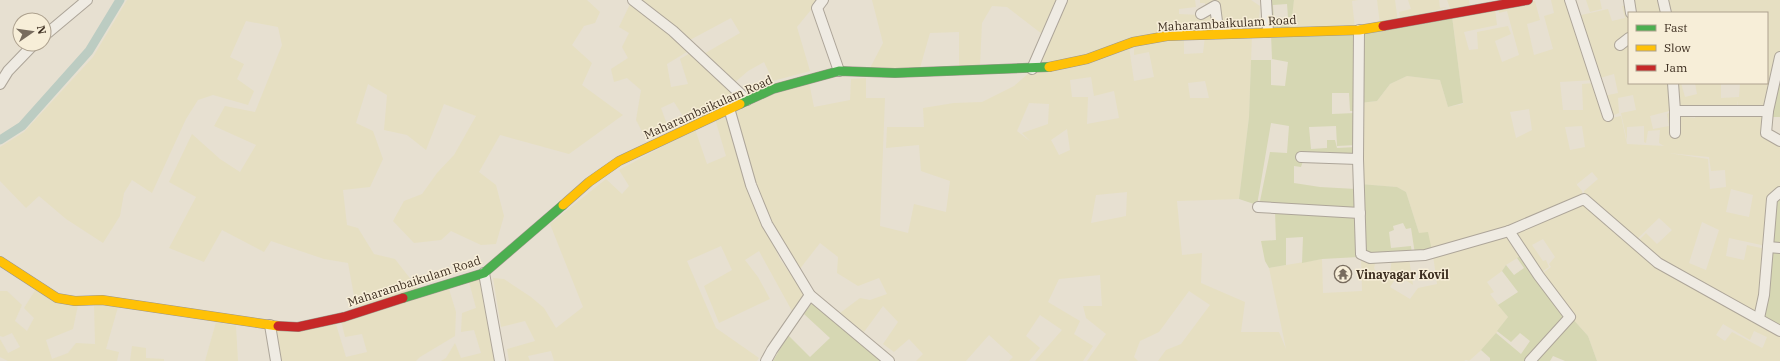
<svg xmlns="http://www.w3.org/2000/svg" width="1780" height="361" font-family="'IBM Plex Serif',serif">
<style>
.farmland{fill:#e6dfc2;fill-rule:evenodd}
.green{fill:#d6d7b3}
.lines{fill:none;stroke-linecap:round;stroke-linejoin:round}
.canal{stroke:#bcccc2;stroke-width:9}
.street-casing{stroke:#ada599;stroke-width:12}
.fast-casing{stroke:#9c958a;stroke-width:10}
.slow-casing{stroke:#9c958a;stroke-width:10}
.jam-casing{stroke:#9c958a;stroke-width:10}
.street{stroke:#efebe3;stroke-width:10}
.fast{stroke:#4caf50;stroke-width:9}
.slow{stroke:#ffc107;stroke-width:9}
.jam{stroke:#c62828;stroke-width:9}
.labels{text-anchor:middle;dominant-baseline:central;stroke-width:3;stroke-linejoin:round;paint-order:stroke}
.street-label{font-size:12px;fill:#3d2e20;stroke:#f7eed8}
.poi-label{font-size:12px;font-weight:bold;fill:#3d2e20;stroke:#f7eed8;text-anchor:start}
</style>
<rect width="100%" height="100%" fill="#e7e0d1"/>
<g class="farmland">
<path d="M127 0H587L600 12 595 23 584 26 572 45 592 63 582 85 623 115 569 154 500 135 479 172 496 185 504 216 496 244 481 245 451 231 441 240 414 243 393 221 404 201 422 194 437 173 454 155 476 116 444 104 426 150 407 135 384 130 387 95 368 84 356 123 373 131 383 159 370 187 343 190 347 225 358 228 374 254 395 259 419 290 356 307 348 263 324 259 271 241 264 252 222 230 204 262 169 248 196 197 169 182 192 134 220 159 240 172 256 145 214 126 225 106 255 112 282 45 278 27 246 21 230 57 244 64 237 79 254 91 248 105 213 95 198 100 186 119 152 193 132 180 124 193 120 216 103 243 66 219 39 196 26 208 0 181V147L24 132 93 57Z"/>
<path d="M632 0 690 50 667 64 671 87 688 84 680 59 692 52 743 99 688 124 674 102 661 108 669 130 647 141 636 120 641 90 627 78 614 82 611 69 628 58 622 47 629 33 619 27Z"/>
<path d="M639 0H819L797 27 810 71 773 81 764 62 748 71 733 84 702 55 740 33 731 18 688 41Z"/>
<path d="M872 0H1057L1042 34 1007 7 992 6 982 23 980 65 959 67V32L930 33 920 68H870L883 43Z"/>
<path d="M1064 0H1195L1196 7 1179 9V14L1201 15 1215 7 1217 33 1036 66Z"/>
<path d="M1200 0H1251L1260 6 1258 32 1218 28 1216 5 1205 10V3H1200Z"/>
<path d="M1294 0H1358L1352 1 1355 29 1289 30Z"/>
<path d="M1377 0H1395L1398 22 1380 25Z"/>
<path d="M1408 0H1439L1440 8 1447 7 1401 21 1399 12 1411 9Z"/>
<path d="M1447 0H1469L1470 8 1451 11Z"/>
<path d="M1551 0H1567L1594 80 1560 82 1563 110H1583L1582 84 1594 83 1607 119 1621 116 1627 144 1664 146 1659 143 1660 130 1648 131 1646 143 1644 142V126L1627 127V141L1621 113 1636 110 1633 95 1618 98 1619 113 1609 117 1603 96 1618 93 1614 74 1600 78 1577 16 1608 9 1612 21 1625 18 1622 6 1628 5 1629 13V83H1671L1673 110 1650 116 1653 129 1669 126 1667 114 1672 111 1674 135H1680L1681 116 1695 118 1696 110 1766 112 1764 134 1780 143V191L1766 246 1729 238 1726 256 1744 260 1747 245 1766 249 1758 317 1660 261 1637 242 1646 233 1657 244 1672 230 1659 218 1635 241 1585 197 1584 191 1598 179 1592 172 1577 184 1575 174 1577 185 1582 191 1583 199 1508 229 1432 251 1419 233 1406 192 1397 187 1360 184V103L1377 101 1390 84 1407 76 1440 80 1448 107 1463 104 1452 16 1495 8 1497 25 1464 32 1469 50 1478 49 1477 32 1508 26 1511 34 1495 41 1502 62 1519 55 1507 11 1499 13 1498 8 1535 1 1540 20 1527 24 1534 55 1553 49 1544 16 1554 13ZM1529 109 1532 130 1516 138 1510 112ZM1582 126 1585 147 1570 150 1565 127ZM1668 153 1709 157 1711 171 1725 170 1726 187 1710 189 1708 159ZM1731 189 1753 195 1749 217 1726 212ZM1702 222 1719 230 1706 270 1689 263Z"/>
<path d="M1586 0H1600L1602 9 1590 12Z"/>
<path d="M1629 0H1780V51L1766 109 1738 108V100L1737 108H1676L1674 83H1681L1685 97 1697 94 1695 83H1721V98L1739 97 1740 83H1767V13H1631Z"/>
<path d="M1252 34 1249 117 1239 199 1177 201 1182 255 1202 253 1201 283 1245 302 1241 332H1279L1286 349 1269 268 1322 259 1323 293 1362 291 1361 256 1376 260 1374 268 1376 272 1390 273 1392 258H1409L1413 285 1398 275 1390 287 1410 299 1418 288 1437 284 1433 255 1508 232 1522 255 1506 265 1502 271 1487 282 1494 292 1490 294 1508 317 1489 343 1469 361 1466 360 1464 361H1158L1166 350 1181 344 1210 305 1189 291 1159 332 1140 341 1134 357 1138 361H1087L1106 334 1086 318 1083 306H1102L1100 275 1059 279 1048 302 1080 321 1074 334 1093 346 1083 361H1035L1062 330 1040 315 1026 336 1040 348 1029 361H1009L1013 357 989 335 966 361H916L923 354 909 339 894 352 883 344 898 322 883 306 864 332 840 313 860 298 870 300 887 294 879 278 858 286 837 273 838 257 820 243 799 270 768 214 749 163 736 112 771 95 809 82 814 107 850 100 851 79 866 78V98H885L880 226 908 233 914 204 946 212 950 181 921 171 919 145 886 148 887 127H924L923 108 954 103 982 102 1014 86 1030 72 1129 47 1134 81 1154 77 1149 52 1134 55V46L1184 38V54L1203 53 1205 36ZM1091 77 1094 96 1114 91 1119 118 1087 124 1088 97H1072L1070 80ZM1205 81 1209 98H1190L1188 83ZM1029 103 1049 104 1048 124 1022 133 1031 142 1017 131ZM1067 129 1070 150 1059 155 1051 140ZM1127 192 1126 216 1091 223 1096 195Z"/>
<path d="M726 114 747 188 780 259 806 296 792 311 759 251 745 260 758 277 770 299 719 323 704 286 732 270 721 246 687 261 716 328 759 358 757 361H554L551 351 528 356 530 361H509L507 349 535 341 525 321 501 327 493 278 504 279 531 297 544 308 556 328 583 307 550 224 606 179 622 194 629 186 619 170 695 129 707 164 726 156 715 119Z"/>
<path d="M1584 200 1658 265 1780 333V361H1597L1588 336 1571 317 1540 275 1551 267 1549 264 1555 257 1543 239 1532 245 1543 261 1546 260 1549 267 1539 274 1511 231ZM1723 324 1750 340 1754 331 1767 337 1763 347 1762 348 1732 332 1725 341 1716 335Z"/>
<path d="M482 278 496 361H441L446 358 455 343 461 358 481 353 474 330 461 332 462 313 476 308 469 282Z"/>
<path d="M36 289 78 305 73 329 46 340 52 359 68 353 76 343 95 344 94 304 118 307 106 349 119 352 117 361H8L0 357V339L8 353 20 347 12 333 3 337 0 336V291H7L22 305 15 321 27 331 34 318 24 308Z"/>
<path d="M449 289 456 312 455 336 420 357 416 361H280L275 330 335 321 346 357 367 352 362 334 345 337 341 321Z"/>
<path d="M216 322 236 326 238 361H205Z"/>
<path d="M132 346 146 348V358L164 359V361H130Z"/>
</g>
<g class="green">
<path d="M1267 0H1294L1292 17H1288L1287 4 1273 5 1274 20 1291 19 1289 30 1269 31Z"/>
<path d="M1452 16 1463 103 1448 107 1440 80 1407 76 1390 84 1377 101 1360 103V32Z"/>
<path d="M1357 32 1355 111H1350L1349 93H1332V114L1355 113 1357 145 1337 146 1336 126 1309 127 1311 149 1327 148V140H1335L1337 148 1356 147V157L1303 161 1301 167 1294 166V183L1320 187 1356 189 1357 210 1259 206 1270 152 1287 153 1289 126 1271 123 1257 205 1239 199 1249 117 1251 60H1271V85L1285 86 1288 62 1272 59 1271 34Z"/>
<path d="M1780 64V117H1770Z"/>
<path d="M1360 184 1397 187 1406 192 1419 233 1428 232 1432 251 1415 254 1411 228 1406 229 1403 223 1393 226 1394 230 1389 232 1391 248 1411 246 1412 254 1362 253Z"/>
<path d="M1780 194V247L1769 246 1773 200Z"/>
<path d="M1275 211 1357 215 1359 257 1322 259 1302 263 1303 237 1286 238V265L1269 268 1265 261 1261 241 1276 240Z"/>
<path d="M1769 248 1780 250V329L1761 318Z"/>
<path d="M1522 255 1567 315 1527 361H1490V358L1481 350 1496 333 1521 354 1530 341 1520 333 1511 342 1497 331 1508 317 1498 305 1518 292 1502 271 1506 265 1514 275 1524 268 1517 258Z"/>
<path d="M812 303 881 361H773L788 335 810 357 830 338 804 314Z"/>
<path d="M1571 317 1588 336 1597 361H1565L1553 356 1550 361H1531Z"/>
</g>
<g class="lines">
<path class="canal" d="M0 140 22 126 89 51 120 0"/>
<defs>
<g id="street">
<path d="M633 0 673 31 747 100"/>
<path d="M823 0 817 8 839 71"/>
<path d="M1266 0 1268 32"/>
<path d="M1570 0 1608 116"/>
<path d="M1629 0 1631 13"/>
<path d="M1663 0 1666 13"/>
<path d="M1201 14 1215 6 1218 29 1228 33"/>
<path d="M1359 30 1358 159 1361 254 1370 258 1425 255 1509 231 1584 199 1658 263 1780 331"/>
<path d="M44 36 87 0"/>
<path d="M1620 45 1629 38"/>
<path d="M1032 69 1062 0"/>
<path d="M1673 83 1675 111"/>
<path d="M0 84 8 71 34 44"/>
<path d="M729 108 751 185 767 224 810 295 889 361"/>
<path d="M1768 111 1780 57"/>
<path d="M1675 133V111H1768L1766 133 1780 141"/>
<path d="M1301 157 1358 159"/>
<path d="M1258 207 1360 213"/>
<path d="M1509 231 1539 276 1570 317 1530 361"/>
<path d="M1768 247 1780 248"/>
<path d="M484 273 500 361"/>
<path d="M1759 318 1764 295 1772 199 1780 192"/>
<path d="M270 325 276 361"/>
<path d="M766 361 772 350 810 295"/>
</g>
<g id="fast">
<path d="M740 104 773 89 839 71 895 73 1049 67"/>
<path d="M403 298 484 273 563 205"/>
</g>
<g id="slow">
<path d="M1049 67 1087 59 1133 42 1167 36 1359 30 1383 26"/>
<path d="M563 205 589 182 619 161 740 104"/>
<path d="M0 261 57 298 75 301 102 300 278 326"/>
</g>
<g id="jam">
<path d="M1383 26 1528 0"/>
<path d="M278 326 298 327 344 317 403 298"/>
</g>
</defs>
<use href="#street" class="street-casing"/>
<use href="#fast" class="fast-casing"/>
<use href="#slow" class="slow-casing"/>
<use href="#jam" class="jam-casing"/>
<use href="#street" class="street"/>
<use href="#fast" class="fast"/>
<use href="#slow" class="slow"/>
<use href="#jam" class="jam"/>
</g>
<defs>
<symbol id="temple-ring" viewBox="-11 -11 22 22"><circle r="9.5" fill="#f7eed8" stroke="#786c5e" stroke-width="1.5"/><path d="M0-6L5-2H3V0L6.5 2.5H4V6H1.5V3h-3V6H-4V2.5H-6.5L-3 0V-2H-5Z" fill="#786c5e"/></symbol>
</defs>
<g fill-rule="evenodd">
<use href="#temple-ring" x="1333" y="264" width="20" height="20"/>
</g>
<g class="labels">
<g class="street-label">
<text transform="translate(1227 23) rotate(-3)">Maharambaikulam Road</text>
<text transform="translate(708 107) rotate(-24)">Maharambaikulam Road</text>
<text transform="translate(414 281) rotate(-18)">Maharambaikulam Road</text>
</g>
<g class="poi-label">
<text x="1356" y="274">Vinayagar Kovil</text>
</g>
</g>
<rect x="1628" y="12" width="140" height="72" fill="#f7eed8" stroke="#ada18e"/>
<rect x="1636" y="25" width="20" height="6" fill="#4caf50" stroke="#ada18e"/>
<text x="1664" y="32" font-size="12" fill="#3d2e20">Fast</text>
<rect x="1636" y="45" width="20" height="6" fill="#ffc107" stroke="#ada18e"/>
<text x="1664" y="52" font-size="12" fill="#3d2e20">Slow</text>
<rect x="1636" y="65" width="20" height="6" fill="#c62828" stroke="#ada18e"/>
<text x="1664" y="72" font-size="12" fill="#3d2e20">Jam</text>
<g transform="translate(32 32) rotate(77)"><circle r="19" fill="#f7eed8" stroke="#ada18e"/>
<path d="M0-3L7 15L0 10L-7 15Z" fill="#786c5e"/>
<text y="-6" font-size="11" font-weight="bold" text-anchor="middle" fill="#3d2e20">N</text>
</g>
</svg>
